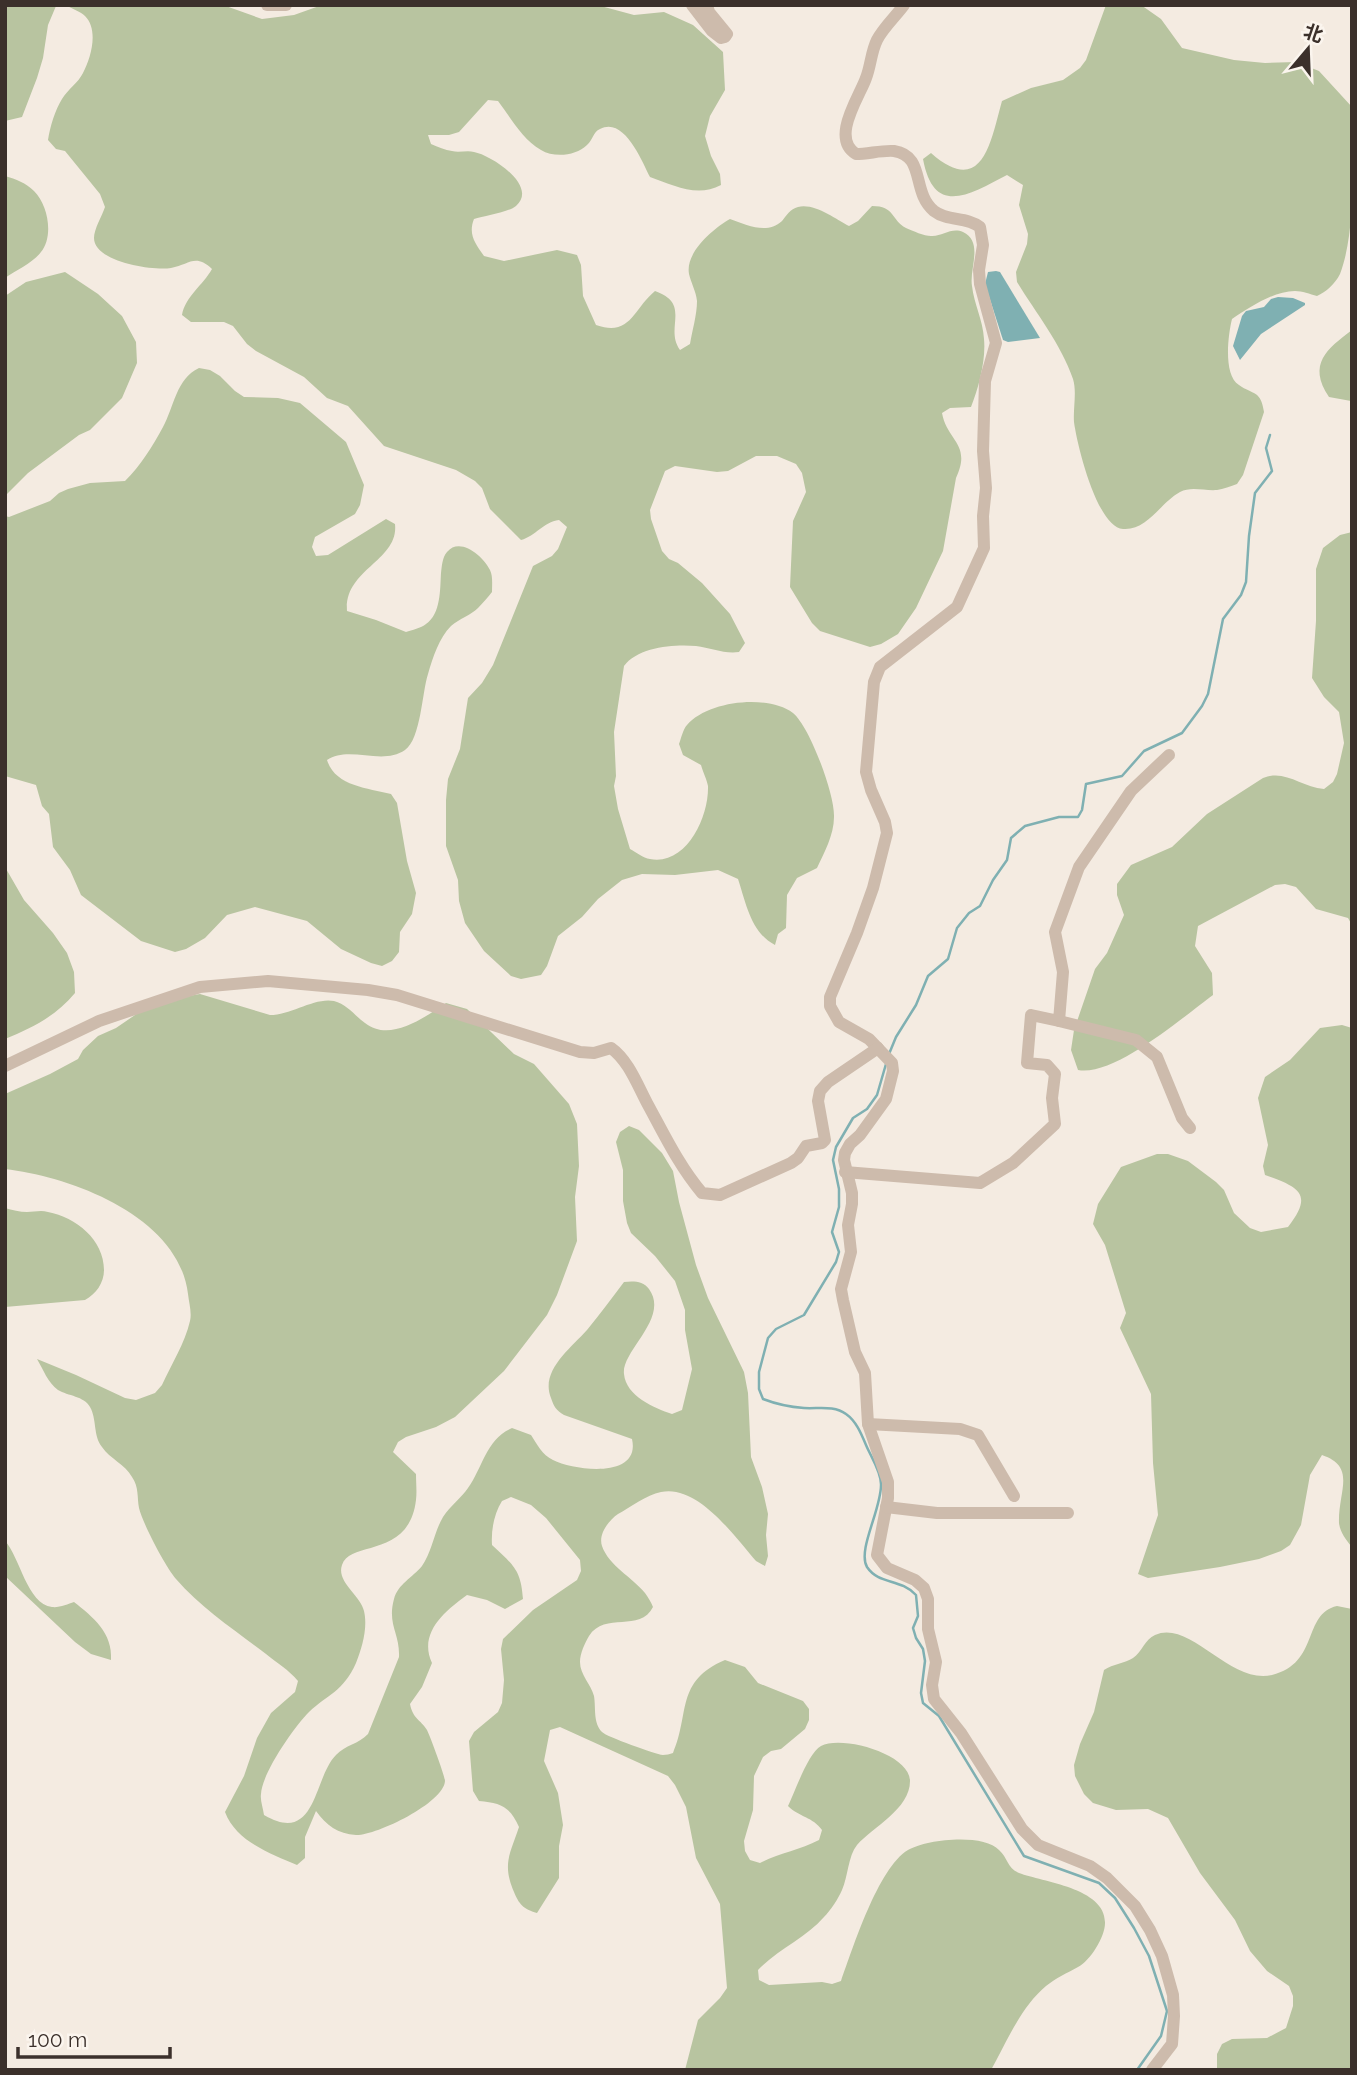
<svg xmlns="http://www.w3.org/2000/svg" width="1357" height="2075" font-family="Raleway,'Noto Sans SC',sans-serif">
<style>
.green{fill:#b8c4a0}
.water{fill:#7fb0b2}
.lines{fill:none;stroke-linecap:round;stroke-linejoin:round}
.stream{stroke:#7fb0b2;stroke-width:2.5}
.minor{stroke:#cdbbac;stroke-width:12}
</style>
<rect width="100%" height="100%" fill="#f4ebe1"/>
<g class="green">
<path d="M5 5H65L56 6 48 25 43 58 37 78 22 117 5 121Z"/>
<path d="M66 5H223L262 19 294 15 322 5H597L634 15 664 12 693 25 723 52 725 90 710 116 705 136 711 156 720 174 721 185C697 198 673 185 650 177 642 161 624 116 600 129 593 132 593 140 587 145 576 156 554 158 541 150 522 139 511 118 498 101L488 100 459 132 449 135H428L431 144C438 147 445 150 452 151 459 153 467 150 474 152 491 155 539 186 516 206 509 212 484 216 474 219 468 234 475 243 484 256L504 261 557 250 577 255 581 265 583 296 596 325C631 337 633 309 655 291 692 304 664 328 680 350L690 344C692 331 697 315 697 301 696 291 691 283 689 274 685 252 714 228 730 219 747 225 767 235 782 221 787 215 790 209 798 207 815 203 835 219 849 226L858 221 872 206C895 206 891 220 906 228 913 231 924 236 931 236 942 237 951 227 963 232 984 242 969 269 972 286 974 304 983 320 984 339 986 360 979 387 971 407L950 408 942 413C947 441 972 444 956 478L943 551 916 608 898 634 881 644 870 647 820 631 812 623 790 587 793 521 806 492 802 473 796 464 777 456H756L728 471 717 472 675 466 665 471 650 510 651 519 662 551 669 559 678 563 702 583 730 614 745 643 739 652C724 654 711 648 696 646 674 644 638 647 624 666L614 732 616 776 614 786 618 809 630 849C636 852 643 858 650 859 686 866 709 817 708 786 707 780 703 772 701 765L683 755 679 744C681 739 683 729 687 725 708 701 767 694 793 713 810 727 835 795 834 817 834 835 824 853 817 868L797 878 787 895 786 928 778 934 775 945C751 933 746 903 738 879L718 870 675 875 642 874 622 880 598 899 582 917 558 936 547 966 541 975 521 979 511 976 484 951 465 923 459 901 458 880 446 846V800L448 779 460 749 468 698 482 683 493 665 533 566 552 556 558 549 567 527 559 520C543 522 536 536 521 540L490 509 482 488 475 481 456 470 384 446 348 406 327 398 304 377 256 351 247 344 233 326 224 322H191L182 315C185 297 203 285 212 269 195 253 189 265 171 268 153 271 94 262 94 238 94 229 102 216 105 207L100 194 65 151 56 149 48 140C50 127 55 110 62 99 68 89 78 83 83 73 91 58 99 30 85 16 80 11 72 9 66 5Z"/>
<path d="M1106 5H1141L1161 19 1182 48 1234 60 1265 63 1296 62 1319 71 1352 107C1352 157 1357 229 1340 274 1335 284 1326 292 1317 296 1310 294 1302 291 1295 291 1273 291 1249 308 1232 319 1228 335 1223 375 1239 385 1253 395 1261 390 1264 412L1243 475 1237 484C1231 486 1223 489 1217 490 1204 491 1191 486 1180 492 1161 502 1147 531 1123 529 1097 527 1077 445 1074 422 1073 408 1077 392 1073 379 1061 344 1036 313 1017 282L1016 272 1027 244 1028 234 1019 205 1023 185 1007 175C970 194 934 218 923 159L931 153C983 199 991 140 1002 101L1031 88 1063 80 1080 68 1086 60Z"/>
<path d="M5 176C16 179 26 183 34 191 48 205 54 236 41 252 33 263 16 270 5 278Z"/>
<path d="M65 272 98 294 122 316 136 342 137 363 122 398 90 430 79 435 28 473 5 496V296L26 282Z"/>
<path d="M1352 330V401H1351L1329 397C1307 364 1327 349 1352 330Z"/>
<path d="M199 368 210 370 220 376 235 391 244 397 278 398 300 403 346 442 364 485 360 505 355 514 315 537 312 547 316 556 328 555 386 519 395 524C399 561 344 569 347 611L376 620 406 632C412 630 421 628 426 624 441 614 440 589 441 573 442 566 442 558 447 552 460 536 484 557 490 570 493 576 492 585 492 592 488 597 483 603 478 608 471 615 459 619 451 626 439 638 433 657 428 674 422 692 421 739 405 750 382 766 349 745 327 760 335 786 367 788 391 794L397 803 407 861 416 893 412 914 400 932 399 952 392 961 382 966 371 963 341 949 307 921 255 907 227 915 205 938 186 949 175 952 141 941 81 895 70 870 53 847 49 814 42 806 36 785 5 776V516L9 517 50 501 59 493 68 489 90 483 125 481C141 465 152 447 163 427 174 407 176 379 199 368Z"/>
<path d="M1352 532V925L1348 918 1316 909 1296 887 1285 884 1275 885 1198 926 1195 946 1212 973 1213 995C1183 1017 1114 1077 1078 1070L1071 1050 1074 1030 1095 969 1107 953 1124 915 1117 895V884L1131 865 1172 847 1207 814 1263 778C1285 769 1301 787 1324 789L1333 782 1337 774 1344 743 1339 712 1324 697 1312 678 1316 621V569L1323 548 1340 535Z"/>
<path d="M5 867 24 900 53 933 67 953 74 972 75 993C56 1016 32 1028 5 1039Z"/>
<path d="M200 994 270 1015C291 1015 315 997 334 1001 347 1004 355 1016 365 1023 390 1043 425 1017 446 1003L467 1009 514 1054 534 1064 569 1104 577 1124 579 1166 575 1197 577 1241 557 1295 547 1315 504 1371 455 1417 436 1427 406 1437 398 1442 393 1452 416 1474C416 1482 417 1492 416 1500 409 1559 350 1540 342 1565 336 1582 361 1596 364 1611 368 1628 362 1648 356 1663 343 1692 328 1694 309 1712 294 1727 262 1773 261 1794 260 1800 263 1808 264 1815 317 1846 313 1778 336 1755 345 1745 359 1744 368 1734L399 1657C400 1633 387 1625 394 1599 398 1584 412 1578 422 1566 432 1552 434 1532 443 1517 450 1506 461 1498 468 1488 483 1467 486 1439 512 1428L531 1435C537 1444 542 1455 553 1460 575 1471 641 1479 632 1439L564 1415C556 1410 554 1407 551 1398 540 1371 570 1349 587 1330 600 1314 612 1298 624 1282 634 1281 643 1281 649 1289 670 1318 621 1351 624 1374 626 1396 654 1408 672 1414L682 1410 692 1369 685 1330V1310L675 1281 655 1256 631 1233 627 1223 623 1201V1170L616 1142 620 1132 629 1126 639 1130 662 1153 673 1171 679 1202 696 1265 708 1298 744 1372 748 1393 751 1457 762 1487 768 1514 766 1535 768 1556 765 1566 756 1561C735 1537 698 1484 661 1492 646 1495 631 1507 618 1514 609 1520 598 1534 602 1546 609 1566 632 1577 645 1593 648 1597 651 1602 653 1607 640 1633 605 1611 589 1636 585 1643 580 1653 580 1662 580 1675 591 1684 594 1696 596 1708 593 1723 602 1732 607 1737 655 1754 663 1755 666 1755 670 1754 673 1753 690 1714 675 1681 725 1660L745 1667 758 1683 803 1701 809 1709V1720L805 1729 781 1749 771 1751 763 1757 754 1776 753 1810 744 1841 745 1851 750 1860 760 1863C779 1853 800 1850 819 1840L822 1830C813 1817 799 1817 788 1806 795 1792 808 1753 821 1746 842 1735 910 1754 910 1781 910 1809 873 1827 857 1845 848 1856 848 1877 842 1890 838 1899 831 1910 824 1917 806 1938 778 1949 758 1970L759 1980 769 1985 822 1982 832 1984 841 1981C853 1948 878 1868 908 1850 926 1839 984 1833 999 1850 1008 1858 1007 1868 1019 1873 1043 1882 1106 1888 1105 1923 1105 1937 1090 1961 1078 1967 1067 1973 1056 1978 1046 1986 1021 2007 1007 2041 991 2070H685L698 2020 720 1998 727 1988 720 1904 696 1858 686 1807 675 1785 668 1776 560 1727 550 1730 544 1761 558 1793 563 1825 559 1846V1878L537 1913C523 1909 519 1904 514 1892 502 1864 510 1854 519 1827 510 1806 500 1803 479 1801L473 1791 469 1741 474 1732 498 1712 502 1703 504 1680 501 1649 503 1639 533 1610 577 1580 581 1571 580 1560 546 1518 531 1505 511 1497 502 1501C494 1514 491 1530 492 1545 513 1565 521 1569 523 1599L505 1609 487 1600 467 1595C445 1611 418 1633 432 1663L422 1687 410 1704C413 1719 420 1719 427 1730 430 1736 445 1776 445 1781 444 1803 375 1836 356 1835 338 1834 326 1825 316 1811L305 1837V1858L297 1865C270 1854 236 1841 225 1812L244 1776 257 1738 271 1713 295 1692 298 1681C288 1669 278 1664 266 1654 236 1631 201 1608 176 1579 165 1566 143 1524 139 1508 137 1497 139 1487 132 1477 125 1464 110 1459 102 1447 93 1436 97 1419 90 1407 84 1396 68 1396 58 1390 48 1383 43 1369 37 1359L76 1375 125 1398 136 1400 155 1393 162 1385C171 1365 185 1343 190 1321 192 1313 189 1303 188 1294 179 1217 73 1177 5 1169V1094L50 1074 78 1059 83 1050 98 1036 116 1028 154 1002Z"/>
<path d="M1342 1025 1352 1028V1547C1346 1540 1340 1532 1339 1523 1338 1491 1357 1467 1322 1455L1310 1475 1301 1525 1290 1545 1281 1551 1259 1559 1220 1567 1148 1578 1138 1574 1158 1515 1153 1463 1151 1394 1120 1328 1126 1313 1105 1245 1093 1224 1098 1204 1121 1167 1157 1154H1168L1188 1161 1216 1182 1224 1190 1234 1213 1250 1228 1261 1232 1288 1227C1314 1194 1299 1187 1265 1175L1263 1166 1268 1145 1258 1098 1265 1077 1290 1060 1320 1028Z"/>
<path d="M5 1208C12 1210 20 1212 27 1212 34 1212 41 1210 48 1212 76 1217 104 1240 104 1270 104 1283 96 1294 85 1300L5 1307Z"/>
<path d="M5 1541C20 1557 27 1604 52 1607 59 1608 68 1604 74 1602 93 1617 113 1633 111 1660L91 1654 75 1642 5 1576Z"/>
<path d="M1337 1606 1352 1609V2070H1217V2054L1222 2044 1232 2039 1267 2038 1286 2028 1293 2006V1996L1289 1986 1267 1971 1250 1951 1235 1920 1200 1873 1168 1818 1148 1809 1116 1810 1093 1803 1084 1794 1075 1776 1074 1765 1080 1744 1094 1712 1104 1670C1113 1664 1125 1663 1133 1658 1142 1652 1145 1639 1155 1635 1190 1619 1230 1685 1272 1675 1320 1663 1302 1614 1337 1606Z"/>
</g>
<g class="water">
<path d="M996 271 1000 272 1040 338 1008 342 1003 340 985 284 988 272Z"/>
<path d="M1278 297 1293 298 1305 303V305L1261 334 1240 360 1233 346 1242 316 1246 311 1264 307 1271 299Z"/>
</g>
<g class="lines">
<g class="stream">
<path d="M889 1054 896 1037 916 1005 928 976 948 959 957 928 969 913 980 906 993 880 1007 860 1011 838 1025 826 1059 817H1078L1082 810 1086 784 1122 776 1144 751 1182 733 1202 706 1208 694 1223 619 1241 595 1246 582 1249 536 1255 493 1272 471 1266 448 1270 435"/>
<path d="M886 1064 877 1095 867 1109 853 1118 836 1147 833 1160 839 1189V1207L832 1232 839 1252 836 1262 804 1315 776 1329 768 1338 759 1372V1389L763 1399C776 1404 790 1407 804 1408 818 1409 834 1405 846 1414 856 1421 861 1433 866 1445 871 1457 881 1471 881 1484 882 1508 857 1550 867 1567 879 1585 900 1578 916 1595L918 1616 913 1628 916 1638 923 1649 925 1661 921 1693 923 1703 939 1716 1024 1856 1099 1883 1115 1898 1134 1928 1149 1956 1167 2011 1161 2036 1137 2070"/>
</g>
<g class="minor">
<path d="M267 5H286"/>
<path d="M692 5 712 31 721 38 725 37 727 34 709 12 707 5"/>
<path d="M904 5C896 16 883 28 877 40 871 52 871 65 866 78 860 96 830 138 856 154 868 154 882 150 894 151 926 156 911 192 934 211 948 222 966 216 980 227L983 245 979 270 980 284 996 343 985 381 983 451 986 488 983 516 984 548 957 607 880 667 874 682 866 772 871 790 885 822 887 833 873 888 857 933 830 997V1006L839 1022 869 1039 892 1063 893 1071 886 1099 860 1135 850 1144 845 1153 844 1160 852 1193V1204L848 1225 851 1252 841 1289 843 1300 855 1352 865 1373 868 1424 888 1482V1498L877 1555 887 1568 915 1580 924 1588 928 1599V1629L936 1662 932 1685 934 1699 961 1733 1022 1829 1038 1845 1090 1866 1107 1878 1135 1906 1150 1930 1162 1956 1173 1995 1174 2016 1172 2044 1152 2070"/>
<path d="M1059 1021 1136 1040 1157 1057 1182 1118 1190 1128"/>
<path d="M5 1066 99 1021 200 987 268 981 368 990 397 995 580 1052 594 1053 611 1048C628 1060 637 1084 647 1103 664 1134 679 1166 702 1193L720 1195 791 1163 798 1158 806 1146 822 1143 825 1140 818 1101 820 1091 828 1082 878 1048"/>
<path d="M845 1172 980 1183 1013 1163 1055 1124 1052 1098 1055 1074 1047 1065 1027 1063 1031 1015 1059 1021 1063 972 1055 932 1079 867 1131 791 1169 755"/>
<path d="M868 1424 960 1429 978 1435 1014 1496"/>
<path d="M886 1507 937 1513H1068"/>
</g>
</g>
<rect width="1357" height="2075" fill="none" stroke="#3b302b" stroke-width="14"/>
<g transform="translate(1308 49) rotate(19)" stroke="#fbf5ee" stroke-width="5" paint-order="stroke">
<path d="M0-5L12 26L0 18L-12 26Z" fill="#3b302b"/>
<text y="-10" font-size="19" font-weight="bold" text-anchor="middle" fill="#3b302b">北</text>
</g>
<path d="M18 2047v10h152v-10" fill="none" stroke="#3b302b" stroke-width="3.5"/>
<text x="28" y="2047" font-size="21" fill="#3b302b" stroke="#fbf5ee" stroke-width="5" paint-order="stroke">100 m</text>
</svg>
